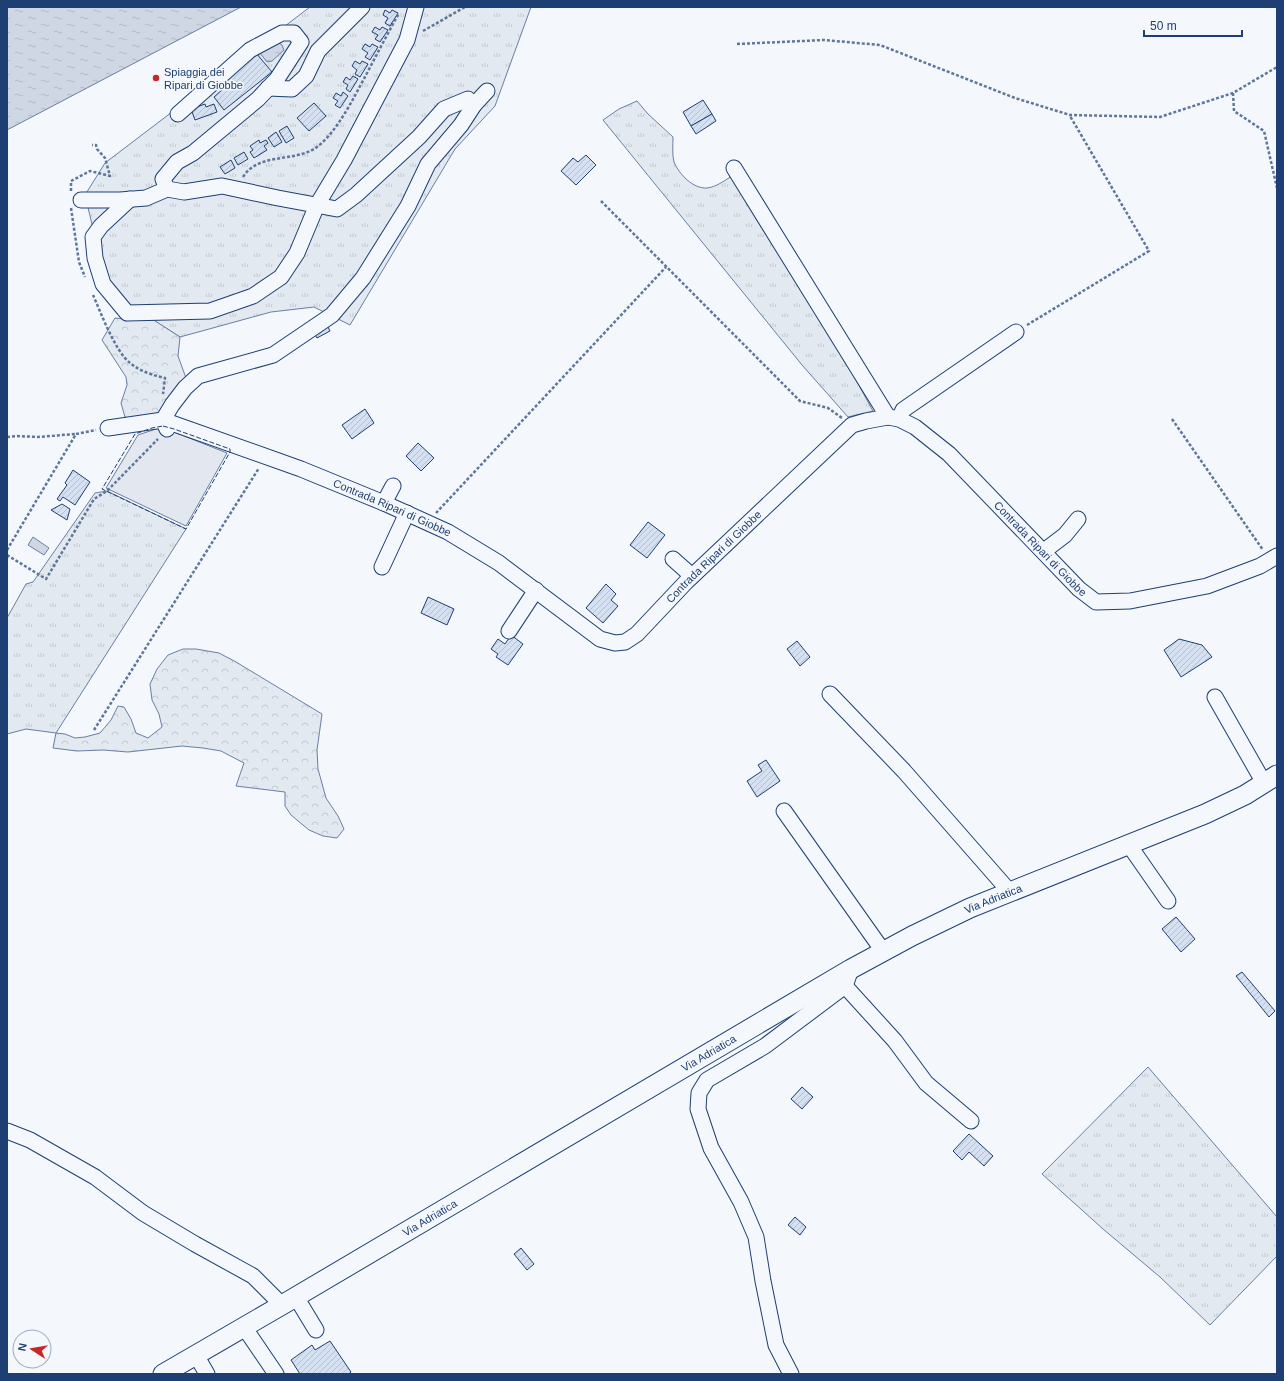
<svg xmlns="http://www.w3.org/2000/svg" width="1284" height="1381" font-family="Helvetica,sans-serif">
<style>
.grass{fill:url(#grass-tufts);stroke:#687fa3}
.forest{fill:url(#forest-crowns);stroke:#687fa3}
.parking{fill:#e3e8f0;stroke:#687fa3}
.water{fill:url(#water-ripples);stroke:#687fa3}
.building{fill:url(#building-hatch);stroke:#1d3f73}
.lines{fill:none;stroke-linecap:round;stroke-linejoin:round}
.minor-casing{stroke:#1d3f73;stroke-width:17}
.major-casing{stroke:#1d3f73;stroke-width:21}
.path{stroke:#5e769c;stroke-width:2.5;stroke-dasharray:3 2;stroke-linecap:butt}
.minor{stroke:#f4f7fb;stroke-width:15}
.major{stroke:#f4f7fb;stroke-width:19}
.fence{stroke:#1d3f73;stroke-width:1;stroke-dasharray:5 2;stroke-linecap:butt}
.poi-dot{fill:#c62828;stroke:#f4f7fb;stroke-width:1.5}
.labels{text-anchor:middle;dominant-baseline:central;stroke-width:3;stroke-linejoin:round;paint-order:stroke}
.poi-label{font-size:11px;fill:#1d3f73;stroke:#f4f7fb;text-anchor:start}
.street-label{font-size:11px;fill:#1d3f73;stroke:#f4f7fb}
</style>
<defs>
<pattern id="grass-tufts" width="24" height="20" patternUnits="userSpaceOnUse"><rect width="24" height="20" fill="#e3e9f0"/><path d="M3 7l-1-3M5 7V3M7 7l1-3M15 17l-1-3M17 17v-4M19 17l1-3" fill="none" stroke="#c2c9d1"/></pattern>
<pattern id="forest-crowns" width="20" height="18" patternUnits="userSpaceOnUse"><rect width="20" height="18" fill="#e3e9f0"/><path d="M2 6a3 3 0 1 1 6 0M12 15a3 3 0 1 1 6 0" fill="none" stroke="#c2c9d1"/></pattern>
<pattern id="water-ripples" width="26" height="14" patternUnits="userSpaceOnUse"><rect width="26" height="14" fill="#cfd7e4"/><path d="M2 4q2-2 4 0t4 0M15 11q2-2 4 0t4 0" fill="none" stroke="#b1bac7"/></pattern>
<pattern id="building-hatch" width="6" height="6" patternUnits="userSpaceOnUse"><rect width="6" height="6" fill="#d5e0f0"/><path d="M-1 1l2-2M0 6l6-6M5 7l2-2" fill="none" stroke="#b6c1d1"/></pattern>
</defs>
<rect width="100%" height="100%" fill="#f4f7fb"/>
<g class="grass">
<path d="M310 7H531L495 106 455 149 350 325 314 307 271 312 180 337 108 291 85 195 105 163Z"/>
<path d="M637 101 648 114 673 137C673 145 672 155 674 162 679 174 693 189 707 188 716 187 724 181 732 176L830 333 873 411 848 417 802 365 603 120 619 109Z"/>
<path d="M107 491 186 529 56 733 26 729 7 734V618L26 584 33 582 95 493Z"/>
<path d="M1148 1067 1277 1217V1256L1210 1325 1160 1277 1103 1229 1042 1174Z"/>
</g>
<g class="forest">
<path d="M149 317 180 337 178 356 186 378 159 417 140 421 125 417 121 403 127 385 126 377 102 340 115 318 125 319Z"/>
<path d="M183 649H196L219 653 236 662 322 714 317 750 318 769 326 798 338 816 344 829 337 838 323 836 309 830 291 815 285 806V792L236 786 244 763 221 751 203 748 182 746 128 752 103 750 77 751 53 748 56 733 65 734 75 738 85 737 100 733 111 720 118 706 124 707 131 719 136 733 148 738 162 727 159 714 152 700 150 684 157 669 168 655Z"/>
</g>
<path class="parking" d="M159 428 174 432 227 453 186 526 106 488 138 435Z"/>
<g class="water">
<path d="M7 7H241L7 130Z"/>
<path d="M278 42 282 45 284 50 272 61 267 62 260 53Z"/>
<path d="M33 537 49 548 44 555 28 545Z"/>
</g>
<g class="building">
<path d="M385 10 390 13 392 10 398 13 390 26 385 23 388 18 383 15Z"/>
<path d="M375 27 380 30 382 27 388 30 380 42 375 39 378 35 372 32Z"/>
<path d="M365 44 370 47 372 44 378 47 370 60 365 57 368 53 362 49Z"/>
<path d="M256 53 272 72 224 110 214 97 222 90 217 85Z"/>
<path d="M355 61 360 64 362 61 368 64 360 77 355 74 357 70 352 66Z"/>
<path d="M353 76 358 79 350 92 346 89 348 85 343 82 346 77 350 80Z"/>
<path d="M343 92 348 96 340 108 335 105 338 101 333 98 336 93 341 96Z"/>
<path d="M703 100 712 114 691 126 683 112Z"/>
<path d="M314 103 326 116 309 131 297 118Z"/>
<path d="M205 104 206 107 214 104 217 112 195 120 191 109Z"/>
<path d="M712 114 716 121 696 134 691 126Z"/>
<path d="M287 126 294 138 286 143 279 131Z"/>
<path d="M276 132 282 142 274 147 268 138Z"/>
<path d="M259 140 260 143 266 140 268 143 264 146 267 150 254 158 250 152 253 150 250 146Z"/>
<path d="M244 152 248 159 238 165 234 158Z"/>
<path d="M586 155 596 165 576 185 561 171 573 158 578 162Z"/>
<path d="M231 160 235 168 225 174 220 167Z"/>
<path d="M327 325 330 331 317 338 314 333Z"/>
<path d="M365 409 374 423 352 439 342 425Z"/>
<path d="M418 443 434 458 421 471 406 456Z"/>
<path d="M73 470 90 482 75 505 63 497 60 501 57 499 67 485 65 483Z"/>
<path d="M62 504 70 509 67 520 51 510Z"/>
<path d="M648 522 665 535 647 558 630 545Z"/>
<path d="M606 584 616 594 611 600 618 606 603 623 586 608Z"/>
<path d="M428 597 454 609 447 625 421 613Z"/>
<path d="M511 635 523 644 508 665 496 657 498 654 491 649 498 639 505 644Z"/>
<path d="M1179 639 1202 645 1212 657 1181 677 1164 650Z"/>
<path d="M797 641 810 657 800 666 787 649Z"/>
<path d="M766 760 780 781 757 797 747 781 762 771 758 765Z"/>
<path d="M1176 917 1195 939 1181 952 1162 929Z"/>
<path d="M1242 972 1275 1011 1269 1017 1236 976Z"/>
<path d="M802 1087 813 1097 802 1109 791 1099Z"/>
<path d="M969 1134 993 1156 984 1166 969 1152 962 1160 953 1151Z"/>
<path d="M795 1217 806 1227 800 1235 788 1225Z"/>
<path d="M521 1248 534 1264 527 1270 514 1254Z"/>
<path d="M330 1341 351 1372 349 1374H300L291 1360 312 1345 315 1350Z"/>
</g>
<g class="lines">
<defs>
<g id="minor">
<path d="M268 88 292 89 306 76 318 51 362 7"/>
<path d="M178 114 250 50 282 33H294L301 42 277 79 258 99 193 153 177 162 163 179 167 189 184 192 222 186 278 198 337 209 356 195 419 137 444 109 468 99 474 105"/>
<path d="M734 168 888 417"/>
<path d="M130 199 101 226 93 237 95 258 103 284 127 313 210 311 253 296 281 277 297 253 317 205 344 160 407 40 416 7"/>
<path d="M81 200H120L146 198 167 189"/>
<path d="M899 419 903 410 1016 332"/>
<path id="s1" d="M108 428 163 420 301 469 384 503 448 532 499 563 600 639 615 643 625 642 637 634 686 582 852 425 866 421 888 417 899 419 915 427 949 454 1079 589 1096 602 1130 601 1207 586 1260 566 1277 556"/>
<path d="M167 429 163 420 172 405 185 388 198 376 273 355 332 315 363 278 408 206 428 164 461 125 474 105 487 91"/>
<path d="M384 503 393 486"/>
<path d="M1044 551 1065 535 1078 519"/>
<path d="M673 559 692 576"/>
<path d="M382 567 407 513"/>
<path d="M509 631 536 590"/>
<path d="M830 694 904 771 1010 892"/>
<path d="M1215 697 1264 783"/>
<path d="M784 811 883 951"/>
<path d="M1129 845 1168 901"/>
<path d="M845 986 895 1041 926 1083 971 1121"/>
<path d="M7 1131 30 1140 95 1177 143 1213 195 1244 253 1276 282 1305"/>
<path d="M296 1297 316 1330"/>
<path d="M244 1327 276 1374"/>
<path d="M196 1355 207 1374"/>
<path d="M791 1374 776 1345 763 1281 756 1237 741 1202 711 1148 698 1109 699 1093 707 1080 765 1046 845 986 851 969"/>
</g>
<g id="major">
<path id="s2" d="M163 1374 282 1305 851 969 912 936 970 908 1205 814 1245 795 1277 775"/>
</g>
</defs>
<use href="#minor" class="minor-casing"/>
<use href="#major" class="major-casing"/>
<g class="path">
<path d="M423 31 465 7"/>
<path d="M737 44 824 40 880 45 1015 98 1070 115 1160 117 1233 93 1277 67"/>
<path d="M1233 93 1234 111 1264 131 1277 188"/>
<path d="M243 177C258 153 292 162 314 149 336 135 354 97 366 75 377 54 388 33 399 13"/>
<path d="M71 191V181L90 171 110 176 105 158 97 149 96 145H92"/>
<path d="M601 201 800 401 828 408 842 418"/>
<path d="M71 208 79 262 85 277"/>
<path d="M93 295C101 313 115 351 130 363 141 372 153 375 165 378L163 394"/>
<path d="M1027 325 1149 251 1070 116"/>
<path d="M1172 419 1263 550"/>
<path d="M7 437 17 436 38 437 75 434"/>
<path d="M436 513 666 267"/>
<path d="M7 550 76 434 96 430"/>
<path d="M7 555 46 579 94 499 107 491 158 439"/>
<path d="M94 730 259 468"/>
</g>
<use href="#minor" class="minor"/>
<use href="#major" class="major"/>
<path class="fence" d="M163 426 174 429 230 449V452L186 529 102 489 135 434 152 428Z"/>
</g>
<circle class="poi-dot" cx="156" cy="78" r="4"/>
<g class="labels">
<g class="poi-label">
<text x="164" y="72">Spiaggia dei<tspan x="164" dy="13">Ripari di Giobbe</tspan></text>
</g>
<g class="street-label">
<text stroke="none"><textPath href="#s1" startOffset="301">Contrada Ripari di Giobbe</textPath></text>
<text stroke="none"><textPath href="#s1" startOffset="1129">Contrada Ripari di Giobbe</textPath></text>
<text stroke="none"><textPath href="#s1" startOffset="697">Contrada Ripari di Giobbe</textPath></text>
<text stroke="none"><textPath href="#s2" startOffset="957">Via Adriatica</textPath></text>
<text stroke="none"><textPath href="#s2" startOffset="633">Via Adriatica</textPath></text>
<text stroke="none"><textPath href="#s2" startOffset="309">Via Adriatica</textPath></text>
</g>
</g>
<rect width="1284" height="1381" fill="none" stroke="#1d3f73" stroke-width="16"/>
<g transform="translate(32 1349) rotate(282)"><circle r="19" fill="#f4f7fb" stroke="#9eadc5"/>
<path d="M0-3L7 15L0 10L-7 15Z" fill="#c62828"/>
<text y="-6" font-size="11" font-weight="bold" text-anchor="middle" fill="#1d3f73">N</text>
</g>
<path d="M1144 30v6h98v-6" fill="none" stroke="#1d3f73" stroke-width="2"/>
<text x="1150" y="30" font-size="12" fill="#1d3f73" stroke="#f4f7fb" stroke-width="3" paint-order="stroke">50 m</text>
</svg>
